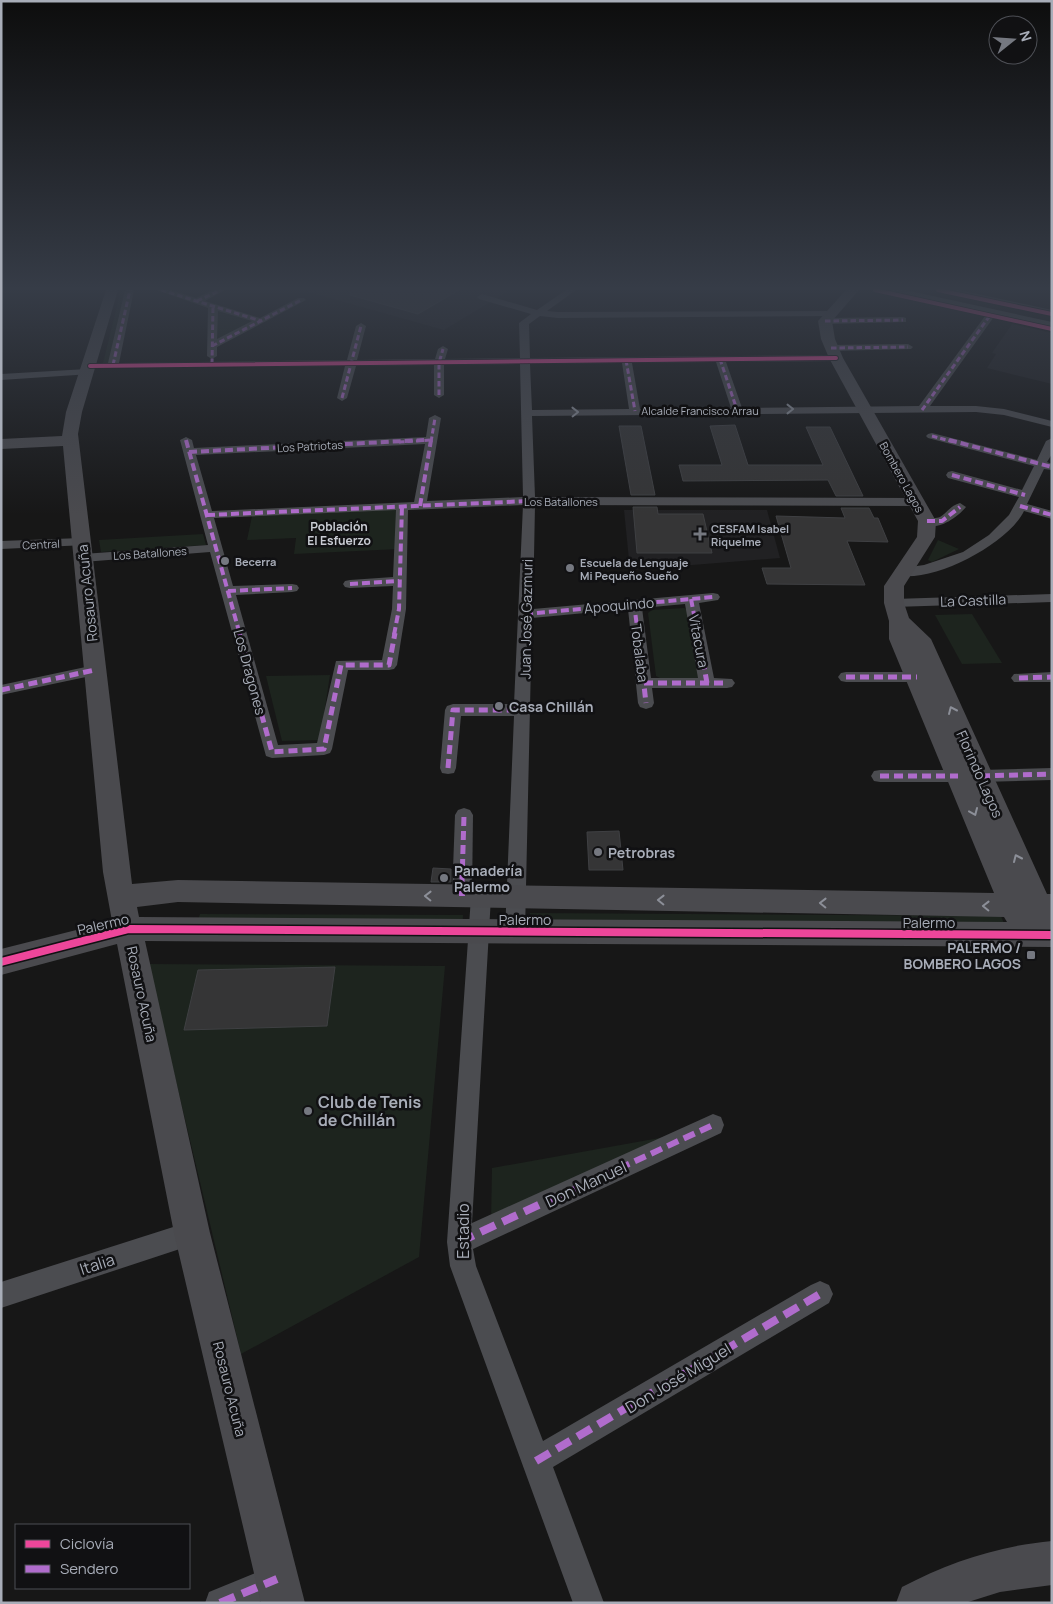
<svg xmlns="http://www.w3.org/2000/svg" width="1053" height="1604" font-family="Manrope,sans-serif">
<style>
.built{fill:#212123}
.green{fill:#1d241e}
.building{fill:#353536;stroke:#3f4043}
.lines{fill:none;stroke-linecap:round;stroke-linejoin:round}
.street{fill:#4b4c50;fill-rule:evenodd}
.secondary{fill:#4a4a4e;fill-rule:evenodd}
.primary{fill:#4d4f52;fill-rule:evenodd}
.quiet-far4{stroke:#b06ccc;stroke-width:3;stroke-dasharray:5.5 3;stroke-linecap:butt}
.quiet-far3{stroke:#b06ccc;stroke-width:4;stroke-dasharray:8 4;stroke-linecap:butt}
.quiet-far2{stroke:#b06ccc;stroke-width:5;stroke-dasharray:9 5;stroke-linecap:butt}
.quiet-far1{stroke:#b06ccc;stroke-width:6;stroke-dasharray:12 6;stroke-linecap:butt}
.quiet{stroke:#b06ccc;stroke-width:8;stroke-dasharray:16 8;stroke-linecap:butt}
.cycleway-far1-casing{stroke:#111113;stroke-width:5.5}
.cycleway-casing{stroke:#111113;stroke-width:11}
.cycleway-far1{stroke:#ed469a;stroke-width:4}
.cycleway{stroke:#ed469a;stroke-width:8}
.oneway{stroke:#8c9099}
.oneway2{stroke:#8c8f98}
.poi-dot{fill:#757880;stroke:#111113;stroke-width:2}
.labels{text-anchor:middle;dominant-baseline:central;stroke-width:5;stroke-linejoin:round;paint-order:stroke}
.far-street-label{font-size:11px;fill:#a8adb8;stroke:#111113}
.far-poi-label{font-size:11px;font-weight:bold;fill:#a8adb8;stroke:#111113;text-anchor:start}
.far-neighbourhood-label{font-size:12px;font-weight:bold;fill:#c9ccd4;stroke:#111113}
.street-label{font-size:14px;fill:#a8adb8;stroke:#111113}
.poi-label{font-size:14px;font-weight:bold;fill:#a8adb8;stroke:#111113;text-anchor:start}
.near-poi-label{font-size:16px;font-weight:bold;fill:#a8adb8;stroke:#111113;text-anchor:start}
.near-street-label{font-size:16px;fill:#a8adb8;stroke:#111113}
</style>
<rect width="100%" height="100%" fill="#171717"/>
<g class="built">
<path d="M301 290H510L444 330Z"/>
<path d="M1012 324 1052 333V384L987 368 996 354 992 353Z"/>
<path d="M624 510H767L780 558 630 570Z"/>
</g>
<g class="green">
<path d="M121 290H126L109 363H103Z"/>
<path d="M217 309 256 321 215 342Z"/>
<path d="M399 509V549L294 554 296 538 247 540 252 516Z"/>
<path d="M203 534 206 545 101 552 99 540Z"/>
<path d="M938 540 959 549 932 562 928 560Z"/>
<path d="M684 608 689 611 700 677 695 679H662L656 676 648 613 652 610Z"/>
<path d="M972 614 1002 663 962 664 935 615Z"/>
<path d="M330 675 320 740 282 741 266 676Z"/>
<path d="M530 913 1001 916 1008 933 530 930Z"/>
<path d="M200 914 463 915 462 931 195 930Z"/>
<path d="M148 964 445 966 419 1257 241 1354Z"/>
<path d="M676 1135 491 1222 492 1168Z"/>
</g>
<g class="building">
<path d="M351 290H459L418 314 350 295Z"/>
<path d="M735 425 748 465H823L806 427H830L863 496H836L828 480 683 481 679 465H722L710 426Z"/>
<path d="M619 426H641L655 495H631Z"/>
<path d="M633 507H657L658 514H703L712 553H637Z"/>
<path d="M841 508H869L874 518H878L888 542 847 541 865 585 767 584 762 568H791L776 516 845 518Z"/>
<path d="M619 831 623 870H589L587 832Z"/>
<path d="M433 868 451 869V882H431Z"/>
<path d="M335 967 327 1026 184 1030 198 970Z"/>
</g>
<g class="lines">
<g class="street">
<path d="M125 290H134L119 363 347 360 356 326 361 323 366 326 357 360 435 359 438 349 443 346 448 349 445 359 520 358 519 323 531 314 479 299 477 297 482 294 537 310 566 290H576L547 311 558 312 834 311 836 313 831 316 558 318 540 316 529 324 530 358 836 355 841 358 836 361 726 362 742 408 919 406 988 312 991 311 996 314 930 406H976L1004 409 1052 421V427L1004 415 976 412 532 416 535 497 916 498 922 502 916 506 535 505 533 609 713 593 718 594 720 597 718 600 699 603 714 678 732 679 735 683 732 687 727 688H652L654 703 652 707 646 709 640 707 638 703 628 609 532 618 525 932 522 938 515 941 508 938 505 932 514 716H461L456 768 454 773 448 774 442 773 440 768 445 710 447 706 453 704H514L523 505 408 510 406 609 397 665 394 669 389 670H348L332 749 330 753 324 755 272 758 266 756 210 552 83 562 76 558 83 554 208 545 180 440 186 437 192 440 194 448 426 437 429 418 435 415 441 418 427 501 523 497 520 364 444 365V395L439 398 434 395V365L356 366 347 398 342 401 337 398 345 366 86 368 85 366 90 363H108ZM716 362 731 408 640 409 632 363ZM622 363 629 409 532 410 530 364ZM425 444 414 502 212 511 196 455ZM396 510 393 577 350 580 345 581 343 584 345 587 350 588 393 586 392 609 382 660 336 661 317 743 278 745 236 595 292 592 297 591 299 588 297 585 292 584 233 586 214 518ZM685 604 698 678H651L642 608Z"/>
<path d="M157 290H171L196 298 213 290H225L205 301 260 318 298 298H304L306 300 217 347V356L212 359 207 356 208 308ZM218 311 252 321 217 339Z"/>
<path d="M941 290H959L1052 310V316Z"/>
<path d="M903 317 906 318V322L825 324 820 321 825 318Z"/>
<path d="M908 344 913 347 911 349 831 351 826 348 831 345Z"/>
<path d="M87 369 91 370 92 372 91 374 1 380V374Z"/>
<path d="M932 433 1037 460 1046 441 1052 438V454L1047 462 1052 464V470L1044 469 1027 504 1052 511V519L1024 511C1008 544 932 584 896 575L894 572 896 569 924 565 963 552 989 535 1009 515 1019 497 948 478 946 475 948 472 952 471 1022 490 1034 466 928 438 926 436 928 434Z"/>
<path d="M960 503 966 507C957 518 933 535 921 521 926 515 933 520 940 517 947 513 951 505 960 503Z"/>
<path d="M81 538 88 542 86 545 1 549V541Z"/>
<path d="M1052 594V602L894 607 889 606 887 603 889 600 894 599Z"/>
<path d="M95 665 100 666 103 670 100 674 1 695V685Z"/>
<path d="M846 672H917L922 673 925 677 922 681 917 682H846L841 681 838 677 841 673Z"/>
<path d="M1052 672V682H1014L1011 678 1014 674Z"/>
<path d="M1052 768V780L981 782 975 781 972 776 975 771 981 770Z"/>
<path d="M880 770H958L964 771 967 776 964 781 958 782H880L874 781 871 776 874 771Z"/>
<path d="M464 808 470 810 473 815 472 896 469 902 462 904 455 902 452 896 455 815 458 810Z"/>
<path d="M481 889 488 891 491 897 472 1223 713 1114 721 1117 724 1125 721 1133 473 1249 476 1266 543 1441 811 1285 820 1281 829 1285 833 1294 829 1303 553 1467 604 1603H573L450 1266 447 1242 471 897 474 891Z"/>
<path d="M192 1221 201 1224 204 1233 201 1242 1 1308V1282Z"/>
<path d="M277 1564 288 1568 292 1579 288 1590 257 1603H205L209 1592Z"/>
</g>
<g class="secondary">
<path d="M106 290H118L82 412 78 434 132 884 178 880 994 893 889 639V621L884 603V586L917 537 918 521 829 358 821 339 818 321 846 290H859L832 321 835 339 843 358 936 521 935 537 904 586V603L909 618 931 639 1047 894H1052V947L145 941 210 1233 305 1603H261L174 1233 117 944 1 975V949L112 921 103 872 63 446 1 449V439L62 436 66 412ZM178 902 1004 917 1007 922 139 917 137 907Z"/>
<path d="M1052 1541V1585L1000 1592 965 1603H896L902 1587C950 1562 998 1546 1052 1541Z"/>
</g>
<path class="primary" d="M877 290H905L1052 322V331L884 294Z"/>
<g class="quiet-far4">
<path d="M161 290 261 321"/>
<path d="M197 301 221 290"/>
<path d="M825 321 903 320"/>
<path d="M212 346 301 300"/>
<path d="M831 348 908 347"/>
<path d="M720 359 737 410"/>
<path d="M626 360 635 411"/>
<path d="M212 364 213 306"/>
<path d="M113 365 130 290"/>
<path d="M439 395V363L443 349"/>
<path d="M342 398 361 326"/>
<path d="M922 410 991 314"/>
<path d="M932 436 954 442"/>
<path d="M399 442 431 440"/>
<path d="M431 442 435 418"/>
</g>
<g class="quiet-far3">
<path d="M186 440 240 635"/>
<path d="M949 440 1052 467"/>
<path d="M189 452 424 440"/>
<path d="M952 475 1025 495"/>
<path d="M420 506 431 440"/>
<path d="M1020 506 1052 515"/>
<path d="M207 515 529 501"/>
<path d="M927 521H942L960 507"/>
<path d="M350 584 399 581"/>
<path d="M228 591 292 588"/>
<path d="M691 599 698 635"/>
<path d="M634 603 638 635"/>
<path d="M525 614 713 597"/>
<path d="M394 635 399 609 402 506"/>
</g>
<g class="quiet-far2">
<path d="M239 633 272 752 324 749 341 665H389L395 633"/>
<path d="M638 633 646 703"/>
<path d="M698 633 707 683"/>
<path d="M846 677H917"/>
<path d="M1019 678 1052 677"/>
<path d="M644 683H727"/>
<path d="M1 690 95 670"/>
<path d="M448 768 453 710H523"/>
<path d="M880 776H958"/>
<path d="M981 776 1052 774"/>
<path d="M462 882 464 815"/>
</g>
<g class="quiet-far1">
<path d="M462 896V881"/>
<path d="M553 1199 713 1125"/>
</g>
<g class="quiet">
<path d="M459 1242 556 1197"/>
<path d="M536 1461 820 1294"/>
<path d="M220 1603 277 1579"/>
</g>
<defs>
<g id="cycleway-far1">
<path d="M875 290 1052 329"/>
<path d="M938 290 1052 314"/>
<path d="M90 366 836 358"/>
</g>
<path id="cycleway" d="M1 962 129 929 1052 935"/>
</defs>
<use href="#cycleway-far1" class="cycleway-far1-casing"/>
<use href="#cycleway" class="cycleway-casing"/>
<use href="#cycleway-far1" class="cycleway-far1"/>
<use href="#cycleway" class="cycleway"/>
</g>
<defs><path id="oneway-chevron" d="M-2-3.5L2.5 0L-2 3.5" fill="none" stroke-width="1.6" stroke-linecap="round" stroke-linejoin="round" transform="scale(1.25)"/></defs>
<g class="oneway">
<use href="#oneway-chevron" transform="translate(790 409)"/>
<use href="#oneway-chevron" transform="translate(575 412) rotate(-1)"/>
</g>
<g class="oneway2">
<use href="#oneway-chevron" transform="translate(952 710) rotate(-114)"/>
<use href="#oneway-chevron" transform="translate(974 812) rotate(67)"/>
<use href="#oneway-chevron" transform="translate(1017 858) rotate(-114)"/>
<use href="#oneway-chevron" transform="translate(428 896) rotate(-179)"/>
<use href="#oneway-chevron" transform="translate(661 900) rotate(-179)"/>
<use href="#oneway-chevron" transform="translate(823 903) rotate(-179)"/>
<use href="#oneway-chevron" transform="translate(986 906) rotate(-179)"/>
</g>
<linearGradient id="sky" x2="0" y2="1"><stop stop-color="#0d0d0d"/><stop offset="0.56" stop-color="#363c47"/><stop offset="1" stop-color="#363c47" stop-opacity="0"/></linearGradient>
<rect width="1053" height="515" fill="url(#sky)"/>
<g class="poi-dot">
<path d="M697.5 526.5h5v5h5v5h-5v5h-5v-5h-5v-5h5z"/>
<circle cx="225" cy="561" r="5"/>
<circle cx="570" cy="568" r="5"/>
<circle cx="499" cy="706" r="5"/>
<circle cx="598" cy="852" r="5"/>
<circle cx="444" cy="878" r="5"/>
<rect x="1026" y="950" width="10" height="10" rx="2.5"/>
<circle cx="308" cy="1111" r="5"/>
</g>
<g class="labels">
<g class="far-street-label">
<text x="700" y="410">Alcalde Francisco Arrau</text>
<text transform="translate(310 446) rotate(-3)">Los Patriotas</text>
<text transform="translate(902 477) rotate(61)">Bombero Lagos</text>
<text x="561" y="501">Los Batallones</text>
<text transform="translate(41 544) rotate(-3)">Central</text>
<text transform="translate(150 553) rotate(-4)">Los Batallones</text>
</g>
<g class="far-poi-label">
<text x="711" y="528">CESFAM Isabel<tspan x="711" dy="13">Riquelme</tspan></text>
<text x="235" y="561">Becerra</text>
<text x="580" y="562">Escuela de Lenguaje<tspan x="580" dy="13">Mi Pequeño Sueño</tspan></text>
</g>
<g class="far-neighbourhood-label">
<text x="339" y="526">Población<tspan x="339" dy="14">El Esfuerzo</tspan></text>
</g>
<g class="street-label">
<text transform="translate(87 593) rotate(-96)">Rosauro Acuña</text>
<text transform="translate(973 600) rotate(-2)">La Castilla</text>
<text transform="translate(619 605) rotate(-5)">Apoquindo</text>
<text transform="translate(526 619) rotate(-89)">Juan José Gazmuri</text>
<text transform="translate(699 641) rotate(79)">Vitacura</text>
<text transform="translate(640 653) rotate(83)">Tobalaba</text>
<text transform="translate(250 672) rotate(75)">Los Dragones</text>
<text transform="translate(980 774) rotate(66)">Florindo Lagos</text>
<text x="525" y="919">Palermo</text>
<text x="929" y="922">Palermo</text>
<text transform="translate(103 924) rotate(-13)">Palermo</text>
<text transform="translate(142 994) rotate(78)">Rosauro Acuña</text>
<text transform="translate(230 1389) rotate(76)">Rosauro Acuña</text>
</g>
<g class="poi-label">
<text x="509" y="706">Casa Chillán</text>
<text x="608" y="852">Petrobras</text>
<text x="454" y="870">Panadería<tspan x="454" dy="16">Palermo</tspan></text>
<text x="1021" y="947" text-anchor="end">PALERMO /<tspan x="1021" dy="16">BOMBERO LAGOS</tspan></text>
</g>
<g class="near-poi-label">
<text x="318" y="1102">Club de Tenis<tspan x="318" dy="18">de Chillán</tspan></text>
</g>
<g class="near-street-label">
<text transform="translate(586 1184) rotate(-25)">Don Manuel</text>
<text transform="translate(463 1231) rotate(-90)">Estadio</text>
<text transform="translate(97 1264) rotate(-18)">Italia</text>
<text transform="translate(678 1378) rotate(-31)">Don José Miguel</text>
</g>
</g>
<rect width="1053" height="1604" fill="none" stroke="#a8adb8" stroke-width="5"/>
<rect x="15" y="1524" width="175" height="65" fill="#111113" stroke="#4d4f55"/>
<rect x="25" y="1540" width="25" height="8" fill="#ed469a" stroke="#4d4f55"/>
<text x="60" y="1549" font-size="15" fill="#a8adb8">Ciclovía</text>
<rect x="25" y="1565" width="25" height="8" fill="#b06ccc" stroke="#4d4f55"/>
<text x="60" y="1574" font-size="15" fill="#a8adb8">Sendero</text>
<g transform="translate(1013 40) rotate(73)"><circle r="24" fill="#111113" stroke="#4d4f55"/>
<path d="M0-4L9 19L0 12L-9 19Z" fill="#757880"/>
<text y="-8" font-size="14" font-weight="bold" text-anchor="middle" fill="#a8adb8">N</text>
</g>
</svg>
